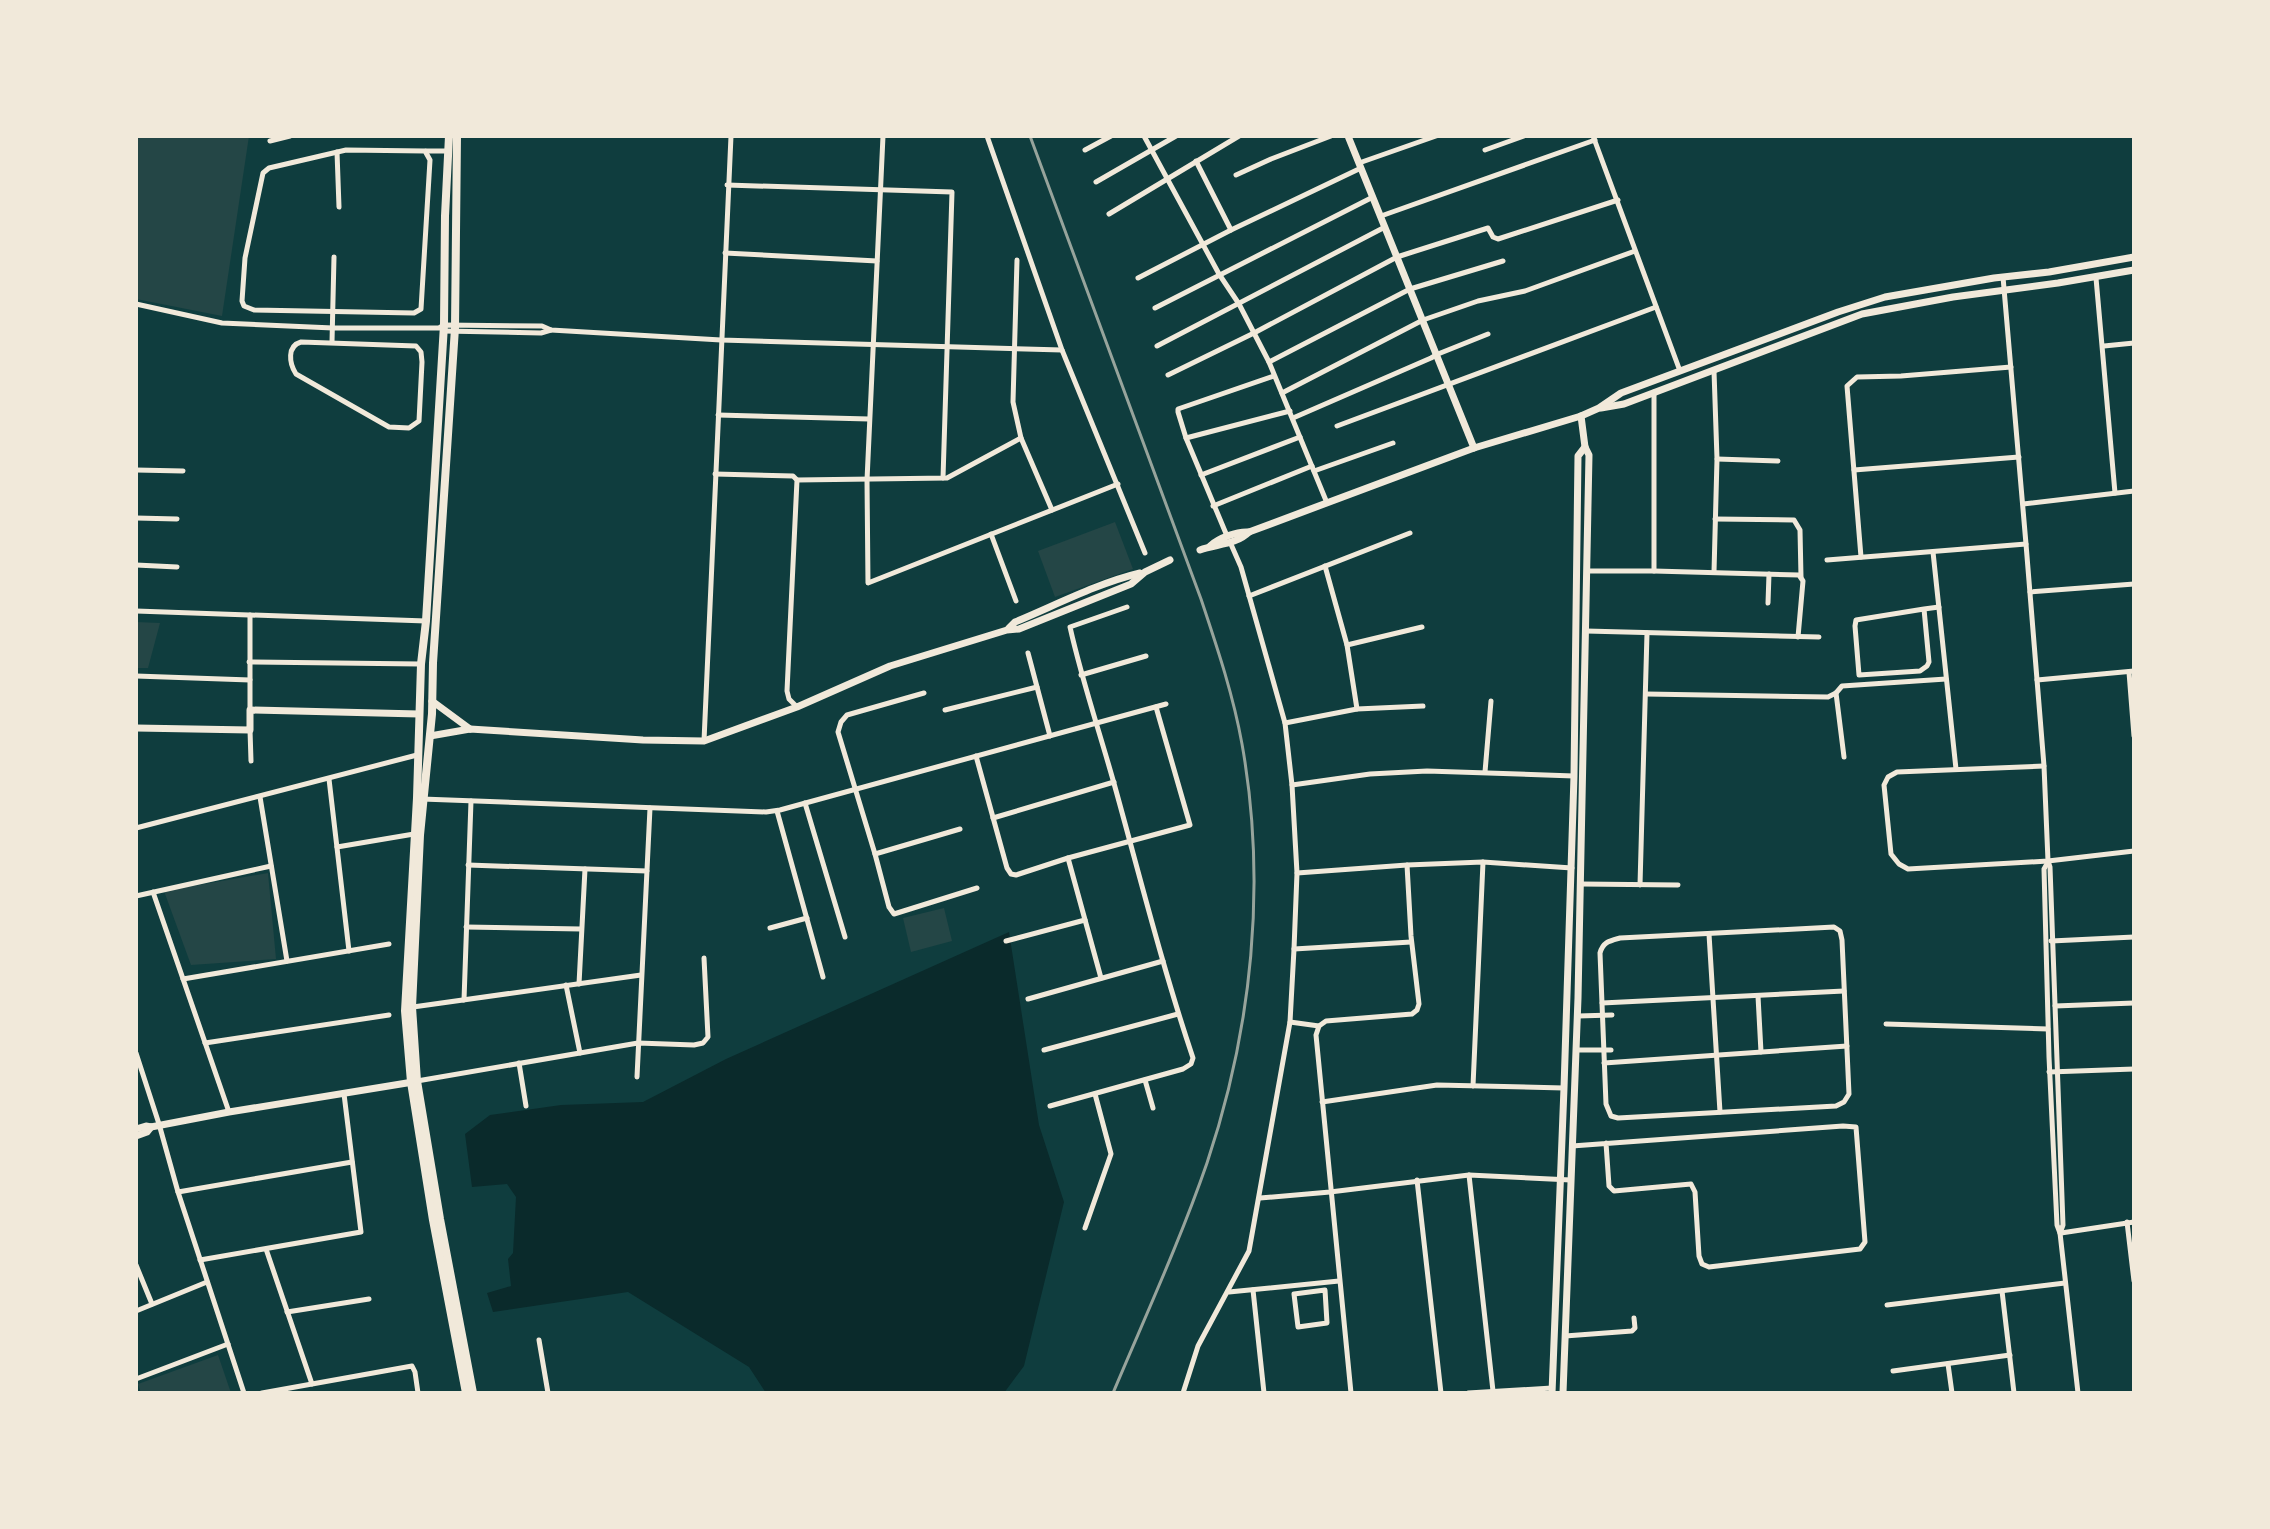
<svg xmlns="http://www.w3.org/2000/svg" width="2270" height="1529" font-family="'DejaVu Sans',sans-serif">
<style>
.green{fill:#244646}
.water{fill:#0a2a2b}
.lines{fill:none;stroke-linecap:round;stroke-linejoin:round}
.minor{stroke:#f1e9da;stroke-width:5}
.tertiary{stroke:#f1e9da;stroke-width:7}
.secondary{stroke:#f1e9da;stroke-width:8}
.rail{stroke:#97a49c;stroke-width:3}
</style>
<rect width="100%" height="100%" fill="#0f3d3e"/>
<g class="green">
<path d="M136 136H249L222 316 136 299Z"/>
<path d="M1115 522 1133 569 1055 597 1038 551Z"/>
<path d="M136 622 160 623 148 668H136Z"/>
<path d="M268 873 276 959 191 965 164 891Z"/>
<path d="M944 908 952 941 911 952 903 918Z"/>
<path d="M218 1355 231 1393H141L138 1384Z"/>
</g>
<path class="water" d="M1009 932 1039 1125 1064 1202 1024 1366 1004 1393H766L749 1367 628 1292 493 1312 487 1293 511 1286 508 1259 513 1253 516 1197 507 1184 472 1187 465 1134 490 1115 561 1105 643 1102 726 1059Z"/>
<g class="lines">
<g class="minor">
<path d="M883 136 867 480 868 583 1118 484"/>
<path d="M987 136 1062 350 1145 553"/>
<path d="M1144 136 1219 274 1239 304 1269 362 1327 503"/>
<path d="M1593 136 1680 371"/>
<path d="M270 141 290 136"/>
<path d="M346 150 425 151 430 160 421 309 414 313 254 310 244 306 242 301 245 258 263 173 269 168Z"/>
<path d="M1085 150 1111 136"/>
<path d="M1485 150 1524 136"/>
<path d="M426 151H448"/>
<path d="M337 152 339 207"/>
<path d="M1196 161 1231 230"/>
<path d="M1359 163 1436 136"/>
<path d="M1236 175 1271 159 1331 136"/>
<path d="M1096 182 1176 136"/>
<path d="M727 185 952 192 943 478"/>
<path d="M1109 214 1239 136"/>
<path d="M1381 216 1595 140"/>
<path d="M725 253 877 261"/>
<path d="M1017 260 1013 402 1021 438 1052 510"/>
<path d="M2003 277 2026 544 2044 766 2048 861 2050 867 2063 1225 2060 1233"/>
<path d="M1138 278 1231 230 1361 168"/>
<path d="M2096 278 2115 493"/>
<path d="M136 304 222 323 333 328H439L444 325 542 326 551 330 721 340 1062 350"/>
<path d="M1155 308 1373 197"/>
<path d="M443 331 541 333 551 330"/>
<path d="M301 342 416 346 421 352 422 362 419 421 409 428 389 427 296 374C289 363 287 346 301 342Z"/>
<path d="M332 342 334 257"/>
<path d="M1157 346 1385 227"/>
<path d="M2104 346 2134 343"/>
<path d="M1269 362 1410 289 1503 261"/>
<path d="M1714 371 1717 459 1714 572"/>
<path d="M1168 375 1254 333 1397 257 1488 228 1493 237 1498 239 1618 200"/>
<path d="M1282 393 1423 320 1478 301 1525 291 1635 251"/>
<path d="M718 415 869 419"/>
<path d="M1293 418 1431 358 1438 354 1488 334"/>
<path d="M1337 426 1656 307"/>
<path d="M1186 438 1290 411"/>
<path d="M1717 459 1778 461"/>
<path d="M136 470 183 471"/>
<path d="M1854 470 2019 457"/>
<path d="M1314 471 1393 443"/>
<path d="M715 474 793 476 797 480 787 691 789 699 797 707"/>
<path d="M1201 475 1300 437"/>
<path d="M797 480 947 478 1021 438"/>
<path d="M2023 504 2134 491"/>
<path d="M1213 506 1312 466"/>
<path d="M136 518 177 519"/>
<path d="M1715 519 1794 520 1800 530 1801 577"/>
<path d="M991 534 1016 601"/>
<path d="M1227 536 1186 438 1178 412V409L1274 376"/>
<path d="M1933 552 1956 769"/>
<path d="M1861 557 1847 386 1857 377 1901 376 2011 367"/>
<path d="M1827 560 2026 544"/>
<path d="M136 565 177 567"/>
<path d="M1325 566 1347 645 1357 709"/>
<path d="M1587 571H1654L1799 575 1803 581 1798 637"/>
<path d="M1654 571V392"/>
<path d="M2030 592 2134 584"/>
<path d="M1249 596 1410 533"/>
<path d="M1768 603 1769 574"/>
<path d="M1924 609 1929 662 1927 666 1920 671 1859 675 1855 626 1856 620 1924 609 1939 607"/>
<path d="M136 611 426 621"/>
<path d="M250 615V710"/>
<path d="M1586 631 1819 637"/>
<path d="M1347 645 1422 627"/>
<path d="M1028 653 1050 736"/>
<path d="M249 662 420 664"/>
<path d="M2129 672 2134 736"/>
<path d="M1081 675 1146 656"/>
<path d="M136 676 250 680"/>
<path d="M2037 680 2134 671"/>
<path d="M924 693 847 715 841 722 838 732 875 854 889 907 894 914 977 888"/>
<path d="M1836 693 1844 757"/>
<path d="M1646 694 1828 697 1836 693 1842 686 1946 679"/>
<path d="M945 710 1037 687"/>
<path d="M1285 723 1357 709 1423 706"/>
<path d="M250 730 251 761"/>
<path d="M704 741 731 136"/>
<path d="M976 756 1007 868 1011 874 1016 875 1068 858 1190 825 1156 707"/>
<path d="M2044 766 1897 772 1888 777 1884 785 1891 854 1899 864 1908 869 2048 861 2134 851"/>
<path d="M1485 772 1491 701"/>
<path d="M329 779 349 951"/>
<path d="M1292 785 1370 774 1427 771 1574 776"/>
<path d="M260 797 287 961"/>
<path d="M422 799 766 812 780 810 1166 704"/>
<path d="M805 803 845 937"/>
<path d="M777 811 823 977"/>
<path d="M993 818 1114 782"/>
<path d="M136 828 417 755"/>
<path d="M337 847 414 834"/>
<path d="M875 854 960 829"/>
<path d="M1068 858 1101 978"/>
<path d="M2048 862 2044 869 2049 1057 2057 1225 2060 1233 2078 1393"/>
<path d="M468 865 647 871"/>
<path d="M1297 873 1407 865 1483 862 1572 868"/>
<path d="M1581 884 1678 885"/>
<path d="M1640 885 1647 633"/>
<path d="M153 892 229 1112"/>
<path d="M136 896 271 866"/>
<path d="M466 927 581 929"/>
<path d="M1834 927 1840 931 1842 940 1849 1094 1844 1102 1836 1106 1618 1118 1611 1116 1606 1104 1600 953C1603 942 1609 941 1620 938Z"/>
<path d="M770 928 807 918"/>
<path d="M1709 934 1720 1112"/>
<path d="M1006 941 1085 920"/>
<path d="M2051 941 2134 937"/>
<path d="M1294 949 1411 942"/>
<path d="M183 979 389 944"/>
<path d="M579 984 585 869"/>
<path d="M566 985 580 1053"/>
<path d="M1758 996 1761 1052"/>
<path d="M1028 999 1163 961"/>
<path d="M464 1000 471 801"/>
<path d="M1602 1003 1844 991"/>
<path d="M2055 1006 2134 1003"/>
<path d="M413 1007 641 975"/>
<path d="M1578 1016 1612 1015"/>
<path d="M1290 1022 1319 1026"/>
<path d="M1886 1024 2048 1029"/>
<path d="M205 1043 389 1015"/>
<path d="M1044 1050 1178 1014"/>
<path d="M1576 1050H1611"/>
<path d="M136 1053 159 1124 178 1192 244 1393"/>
<path d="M519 1063 526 1106"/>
<path d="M1604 1063 1847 1046"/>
<path d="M2049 1072 2134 1069"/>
<path d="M637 1077 650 808"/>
<path d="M1145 1080 1153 1108"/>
<path d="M417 1081 638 1043 694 1045 703 1043 708 1037 704 958"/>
<path d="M1473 1086 1483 862"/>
<path d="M1322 1102 1437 1085 1564 1088"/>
<path d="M1050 1106 1183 1069 1191 1064 1193 1058C1163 969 1140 877 1115 787 1100 733 1082 681 1070 627L1127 607"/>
<path d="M1572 1146C1663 1139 1753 1132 1843 1126L1856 1127 1865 1242 1860 1249 1709 1267 1702 1264 1699 1256 1695 1192 1691 1184 1614 1191 1609 1186 1606 1143"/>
<path d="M1469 1175 1493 1391"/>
<path d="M1417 1180 1441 1393"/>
<path d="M178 1192 352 1162"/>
<path d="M1260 1198 1330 1192 1469 1175 1571 1180"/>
<path d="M2127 1222 2134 1281"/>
<path d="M1085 1228 1111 1154 1095 1094"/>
<path d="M2061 1233 2134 1222"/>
<path d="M266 1249 312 1384"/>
<path d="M200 1260 361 1232 344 1094"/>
<path d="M136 1265 152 1304"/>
<path d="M1253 1290 1264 1393"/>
<path d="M1325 1290 1327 1323 1298 1327 1294 1294Z"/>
<path d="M2002 1291 2014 1393"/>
<path d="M1229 1292 1339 1281"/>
<path d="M1887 1305 2065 1283"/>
<path d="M136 1311 207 1282"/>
<path d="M287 1312 369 1299"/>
<path d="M1565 1336 1632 1331 1635 1328 1634 1318"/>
<path d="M539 1340 548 1393"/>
<path d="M1948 1364 1952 1393"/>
<path d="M1893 1371 2010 1355"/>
<path d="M136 1379 228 1344"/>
<path d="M262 1393 412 1366 415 1372 418 1393"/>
<path d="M1183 1393 1198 1346 1249 1251 1290 1022 1294 949 1297 873 1292 785 1285 723 1241 567 1230 542"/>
<path d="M1351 1393 1316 1035 1319 1026 1326 1021 1412 1014 1417 1010 1419 1004 1411 936 1407 865"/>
<path d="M1468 1393 1552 1388"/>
</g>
<g class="tertiary">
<path d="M1348 136 1474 448"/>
<path d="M1601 408 1624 404 1862 314 1953 297 2058 283 2134 270"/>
<path d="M1210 546C1219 538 1237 531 1249 532"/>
<path d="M1200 550C1216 544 1236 545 1249 532L1474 448 1581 416 1599 408 1621 393 1838 312 1885 297 1994 278 2049 272 2134 257"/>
<path d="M1009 628 1015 622C1056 605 1098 583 1140 573"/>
<path d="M432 701 470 729"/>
<path d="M136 728 250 730V710L419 714"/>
<path d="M430 736 470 729 643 740 704 741 797 707 890 666 1007 630 1019 629 1131 584 1145 572 1170 560"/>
<path d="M136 1129 146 1126 151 1127 229 1112 413 1082"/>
<path d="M136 1136 147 1132 151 1127"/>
<path d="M1552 1393 1564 1088 1574 776 1578 456 1585 447"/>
<path d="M1563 1393 1578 998 1589 455 1585 447 1581 416"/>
</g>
<g class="secondary">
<path d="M449 136 445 216 444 325 426 621 421 664 417 798 405 1011 411 1082 433 1220 466 1393"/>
<path d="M457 136 455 328 433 663 432 714 420 835 412 1007 417 1081 440 1219 473 1393"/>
</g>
<path class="rail" d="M1030 136 1201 599C1217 647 1233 694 1242 744 1267 884 1252 1029 1207 1163 1180 1241 1145 1317 1113 1393"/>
</g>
<rect width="2270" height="1529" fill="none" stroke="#f1e9da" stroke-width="276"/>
</svg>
